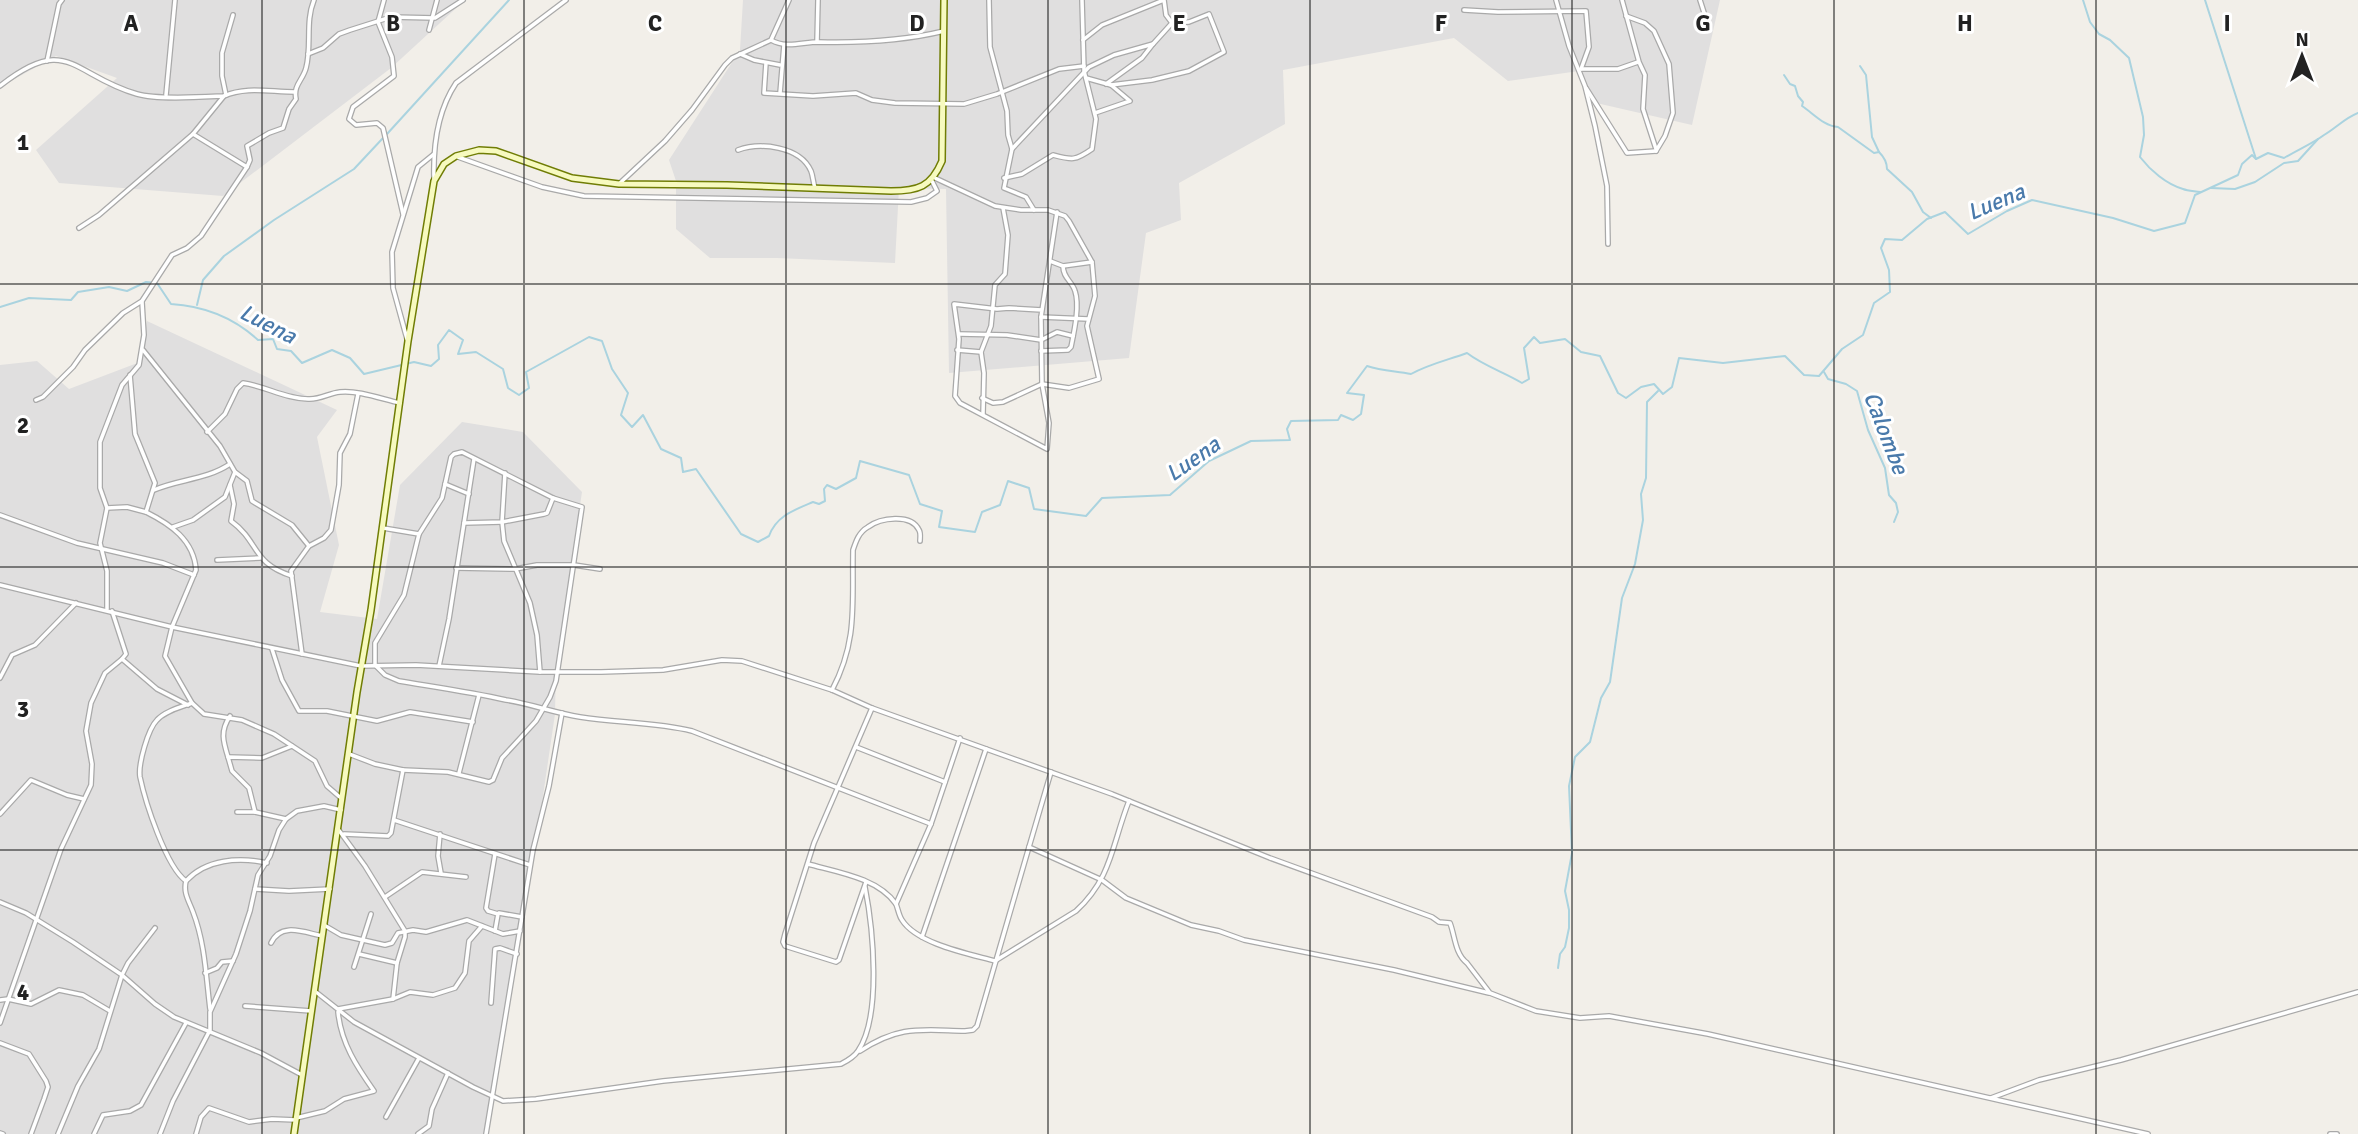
<svg xmlns="http://www.w3.org/2000/svg" width="2358" height="1134" font-family="Signika,sans-serif">
<style>
.residential{fill:#e0dfdf}
.lines{fill:none;stroke-linecap:round;stroke-linejoin:round}
.stream{stroke:#aad3df;stroke-width:2}
.street-casing{stroke:#a9a9a9;stroke-width:6}
.secondary-casing{stroke:#707d05;stroke-width:8}
.street{stroke:#fff;stroke-width:3.5}
.secondary{stroke:#f7fabf;stroke-width:5}
.grid{fill:none;stroke:#222;stroke-width:2;stroke-opacity:0.55}
.labels{text-anchor:middle;dominant-baseline:central;stroke-width:6;stroke-linejoin:round;paint-order:stroke}
.water-label{font-size:23px;font-style:italic;fill:#4a7aab;stroke:#fff}
.grid-label{font-size:23px;text-anchor:middle;font-weight:bold;fill:#222;stroke:#fff;stroke-width:6;stroke-linejoin:round;paint-order:stroke}
</style>
<rect width="100%" height="100%" fill="#f2efe9"/>
<g class="residential">
<path d="M0 0H465L391 68 223 196 59 183 36 150 117 78 56 56 0 87Z"/>
<path d="M743 0H1720L1692 125 1592 102 1579 71 1508 81 1454 38 1283 70 1285 124 1179 183 1181 220 1146 233 1129 358 949 373 946 189 899 188 895 263 777 258H710L676 229V181L669 160 740 50Z"/>
<path d="M147 321 337 410 317 437 339 545 320 612 377 619 400 485 462 422 523 432 582 492 556 664 555 714 533 864 485 1134H0V365L37 361 69 389 140 362Z"/>
</g>
<g class="lines">
<g class="stream">
<path d="M2083 0 2090 22 2099 34 2110 40 2129 58 2143 117 2144 135 2140 157C2150 170 2166 184 2183 189 2188 191 2195 191 2200 192"/>
<path d="M2205 0 2256 159"/>
<path d="M1860 66 1866 75 1872 137 1879 152"/>
<path d="M1784 75 1790 84 1795 86 1798 96 1803 102 1802 106C1814 114 1824 126 1838 127L1874 153 1879 152C1884 157 1887 162 1887 169L1912 192 1923 212 1931 218"/>
<path d="M387 134 509 0"/>
<path d="M2211 188 2235 189 2255 182 2284 163 2298 161 2318 139"/>
<path d="M197 305 203 280 224 256 274 220 354 169 383 138"/>
<path d="M0 307 29 298 71 300 78 292 109 287 127 291 146 282 157 283 171 304C204 306 233 317 258 340L273 339 277 349 291 351 302 363 332 350 350 358 364 374 414 362 431 366 439 359 438 345 449 330 463 340 458 354 476 352 503 369 508 388 519 395 529 388 526 372 589 337 602 341 612 369 628 393 621 415 632 427 643 415 661 449 681 458 683 472 696 469 741 534 758 542 769 536C776 516 794 510 813 502L819 504 825 501 824 489 827 485 836 489 856 478 860 461 909 475 920 504 942 511 939 527 975 532 982 512 1000 505 1008 481 1029 488 1034 509 1086 516 1102 498 1170 495 1209 461 1251 441 1290 440 1287 429 1291 421 1338 420 1341 415 1353 420 1361 414 1364 395 1347 393 1367 366C1382 371 1396 371 1411 374 1429 364 1448 360 1467 353 1484 366 1504 372 1522 383L1529 379 1524 348 1534 337 1540 343 1565 339 1581 352 1600 356 1618 393 1626 398 1641 387 1654 384 1663 394 1672 387 1679 358 1723 363 1785 356 1804 375 1819 376 1842 349 1863 335 1874 303 1890 292 1889 270 1881 248 1885 239 1902 240 1927 219 1945 212 1968 234 2007 211 2032 200 2113 218 2154 231 2185 223 2195 195 2238 175 2242 164 2252 155 2256 159 2268 153 2284 158C2297 150 2312 144 2324 135 2336 128 2345 118 2358 113"/>
<path d="M1824 372 1828 379 1846 384 1857 391 1868 430 1885 468 1889 495 1896 503 1898 512 1894 522"/>
<path d="M1558 968 1560 954 1565 947 1569 928V910L1565 891 1572 853 1569 786 1575 757 1590 742 1601 698 1610 682 1622 598 1635 564 1643 520 1641 494 1646 478 1647 402 1658 391"/>
</g>
<defs>
<g id="street">
<path d="M384 0 378 22 392 57 394 76 353 107 349 119 356 125 377 123 383 128 403 214"/>
<path d="M989 0 990 47 1007 111 1008 135 1012 149 1004 188 1026 197 1034 210"/>
<path d="M1556 0 1569 46 1585 86 1595 126 1607 186 1608 244"/>
<path d="M1622 0 1639 62 1645 75 1643 109 1656 149"/>
<path d="M1700 0 1708 25"/>
<path d="M1464 10 1498 12 1586 11 1589 47 1581 69"/>
<path d="M1626 16 1645 23 1654 31 1669 64 1673 113 1665 136 1656 151"/>
<path d="M429 30 437 0"/>
<path d="M771 40C787 49 802 42 819 42 861 43 903 41 944 31"/>
<path d="M1083 40 1102 25 1164 0 1166 15 1172 23"/>
<path d="M817 42 818 0"/>
<path d="M308 54 323 48 339 34 350 30 391 17 435 18 463 0"/>
<path d="M740 54 754 60 780 65"/>
<path d="M47 61 59 4 62 0"/>
<path d="M766 63 764 93 813 96 856 93 872 100 895 103 964 104 997 94 1059 69 1084 66"/>
<path d="M1582 69H1618L1638 62"/>
<path d="M1086 78 1111 85 1130 101 1095 113"/>
<path d="M1111 85 1152 80 1189 71 1224 52 1209 14 1189 22 1172 23 1153 44"/>
<path d="M0 86C68 32 73 76 137 94 157 100 202 97 224 96 246 86 270 92 295 92"/>
<path d="M1586 88 1627 153 1656 151"/>
<path d="M780 93 784 45"/>
<path d="M166 95 175 0"/>
<path d="M226 95 222 76V53L233 15"/>
<path d="M193 134 247 167"/>
<path d="M1012 149 1089 67 1114 55 1153 44 1142 58 1106 84"/>
<path d="M738 150C760 142 800 146 811 171 813 176 813 182 815 188"/>
<path d="M458 157 542 187 584 196 911 202 927 198 937 191 932 181"/>
<path d="M935 178 995 206 1021 210H1048L1065 216 1069 221 1092 262 1095 296 1087 326 1099 379 1069 388 1042 384 1003 402 993 403 982 398"/>
<path d="M1004 178 1022 174 1053 155C1072 160 1075 161 1092 149L1096 119 1084 71 1082 0"/>
<path d="M434 179C433 147 438 110 456 83L566 0"/>
<path d="M619 184 665 141 692 110 725 65 732 58 771 40 789 0"/>
<path d="M79 228 99 215 193 134 224 96"/>
<path d="M1063 266 1092 262"/>
<path d="M1042 310 1009 308 997 309 954 304 959 339 955 396 960 403 1047 449 1049 423 1042 384 1041 317 1057 212"/>
<path d="M1041 317 1088 319"/>
<path d="M959 334 1007 335 1041 340 1057 332 1073 336"/>
<path d="M407 339 393 288 392 252 418 167 434 154"/>
<path d="M143 350 220 446 235 472 247 481 252 501 292 525 309 546"/>
<path d="M957 350 981 352"/>
<path d="M1041 351 1068 350 1071 347C1074 332 1080 306 1075 291 1072 281 1063 278 1063 266L1050 261"/>
<path d="M130 375 135 434 155 483 146 512C170 524 194 540 196 570L172 627 165 656 192 703 204 714 242 720 274 734 315 761 327 786 342 799"/>
<path d="M36 400 43 397 73 367 85 350 123 313 142 301 172 255 187 248 201 236 247 167 250 160 247 146 269 133 283 128 289 109 296 99C293 85 303 80 306 68 312 45 305 22 314 0"/>
<path d="M983 414 984 373 981 352 991 326 995 285 1005 274 1008 235 1003 208"/>
<path d="M207 432 225 414 237 389 243 383C265 386 286 399 308 399 320 400 329 393 340 392 358 390 382 399 400 403"/>
<path d="M505 473 502 522 504 541 530 603 537 635 540 672"/>
<path d="M445 484 469 494"/>
<path d="M230 485 234 504 231 521C260 542 251 563 292 576"/>
<path d="M154 490C179 479 206 480 230 464"/>
<path d="M107 508 127 507 146 512"/>
<path d="M0 515 77 543 163 563 194 575"/>
<path d="M464 523 502 522 544 514 547 513 553 498"/>
<path d="M173 527 193 520 225 497 235 472"/>
<path d="M383 528 419 534"/>
<path d="M217 560 260 558"/>
<path d="M456 568 515 569 537 565H574L600 569"/>
<path d="M0 585 172 627 361 666 416 665 540 672H601L663 670 722 660 742 661 832 690 872 708 1112 794 1270 858 1432 917 1439 922 1450 923C1455 936 1455 954 1467 963L1490 993 1536 1011 1580 1018 1609 1016 1708 1034 2148 1134"/>
<path d="M107 609V571L100 543 107 508 100 488V442L122 385 139 365 144 335 142 302"/>
<path d="M112 611 126 654 122 659 157 689 188 705"/>
<path d="M272 649 282 680 299 711H327L377 721 410 712 473 722"/>
<path d="M302 654 291 571 309 546 324 538 331 530 339 485 340 453 350 434 358 394"/>
<path d="M439 666 449 619 474 459"/>
<path d="M0 678 12 655 35 645 76 603"/>
<path d="M832 690C858 641 852 604 853 550 856 541 859 532 868 527 880 518 911 513 919 530 921 533 920 538 920 541"/>
<path d="M960 738 931 824 896 904C898 909 899 916 902 920 917 944 970 954 995 961L1076 911C1112 878 1112 844 1129 801"/>
<path d="M856 747 945 782"/>
<path d="M228 757C223 741 220 731 230 716"/>
<path d="M403 770 448 772 489 782 493 780 502 758 536 721 550 697 556 681 582 507 553 498 462 452 454 454 451 457 442 498 419 534 404 595 375 643V665L385 675 399 681C435 687 471 692 506 700 531 704 555 713 580 717 617 723 655 722 692 731L931 824"/>
<path d="M1051 772 1029 847 1102 880 1126 898 1191 925 1219 931 1244 940 1394 970 1489 993"/>
<path d="M459 773 479 695"/>
<path d="M237 812H255L286 819"/>
<path d="M255 812 249 788 232 771 228 757 262 758 292 746"/>
<path d="M0 814 31 780 67 795 84 799"/>
<path d="M394 820 530 865"/>
<path d="M338 829 365 866 405 931V937L397 963 393 999"/>
<path d="M344 834 388 836 391 833 403 770 375 764 349 754"/>
<path d="M440 834 438 856 441 873"/>
<path d="M495 854 486 908 488 911 498 914 495 931"/>
<path d="M808 864C837 872 878 878 896 904"/>
<path d="M186 881C166 867 145 801 140 777 138 764 148 729 157 720 165 711 181 707 192 703"/>
<path d="M866 882 839 960 836 962 785 946 783 942 785 934 814 843 872 708"/>
<path d="M255 889 289 891 330 889"/>
<path d="M385 897 422 872 466 877"/>
<path d="M0 902 26 913 73 942 122 975 155 1004 174 1017 261 1053 302 1075"/>
<path d="M499 913 522 917"/>
<path d="M324 925 341 935 385 945 392 943 398 933 413 930 426 932 467 920 503 934 520 931"/>
<path d="M922 937 986 749"/>
<path d="M271 943C281 922 303 932 322 936"/>
<path d="M359 954 397 963"/>
<path d="M354 967 371 914"/>
<path d="M205 973 217 968 222 962 233 961"/>
<path d="M316 992 354 1022 473 1087 503 1101 536 1099 663 1081 841 1064C847 1061 854 1057 858 1051 882 1016 873 928 865 887"/>
<path d="M0 1000 8 999 31 1004 59 990 83 995 110 1011"/>
<path d="M491 1003 495 949 500 948 517 954"/>
<path d="M245 1006 311 1011"/>
<path d="M210 1009C206 976 205 943 193 912 189 901 183 893 186 881 206 859 239 857 267 863"/>
<path d="M338 1009 393 999 410 992 433 995 455 988 465 973 469 941 482 926"/>
<path d="M0 1023 61 849 91 785 92 764 86 731 91 703 105 673 122 659"/>
<path d="M0 1043 29 1054 46 1081 48 1087 44 1099 31 1134"/>
<path d="M860 1051C900 1025 920 1030 965 1031L973 1030 977 1026 1029 847"/>
<path d="M1991 1098 2039 1080 2121 1060 2358 992"/>
<path d="M386 1117 419 1058"/>
<path d="M296 1118 325 1111 344 1099 374 1091C357 1067 341 1043 338 1012"/>
<path d="M0 1133 3 1134"/>
<path d="M58 1134 78 1086 99 1049 122 975 128 963 155 928"/>
<path d="M94 1134 103 1115 130 1111 141 1105 186 1023"/>
<path d="M160 1134 173 1101 210 1030V1012L236 954 250 911 258 875 270 856 279 830 286 819 297 811 324 806 341 810"/>
<path d="M196 1134 201 1117 209 1108 249 1122 272 1119 296 1120"/>
<path d="M418 1134 429 1126 432 1109 448 1073"/>
<path d="M486 1134 533 850 549 786 562 713"/>
<path d="M2330 1134H2337"/>
</g>
<path id="secondary" d="M294 1134 357 692 371 610 408 341 434 181 444 164 456 156 479 150 496 151 572 178 619 184 727 185 891 191C918 191 931 187 942 161L944 0"/>
</defs>
<use href="#street" class="street-casing"/>
<use href="#secondary" class="secondary-casing"/>
<use href="#street" class="street"/>
<use href="#secondary" class="secondary"/>
</g>
<path class="grid" d="M262 0V1134M524 0V1134M786 0V1134M1048 0V1134M1310 0V1134M1572 0V1134M1834 0V1134M2096 0V1134M0 284H2358M0 567H2358M0 850H2358"/>
<g class="labels">
<g class="water-label">
<text transform="translate(1996 202) rotate(-23)">Luena</text>
<text transform="translate(268 324) rotate(27)">Luena</text>
<text transform="translate(1886 433) rotate(69)">Calombe</text>
<text transform="translate(1193 459) rotate(-35)">Luena</text>
</g>
</g>
<g class="grid-label">
<text x="131" y="31">A</text>
<text x="393" y="31">B</text>
<text x="655" y="31">C</text>
<text x="917" y="31">D</text>
<text x="1179" y="31">E</text>
<text x="1441" y="31">F</text>
<text x="1703" y="31">G</text>
<text x="1965" y="31">H</text>
<text x="2227" y="31">I</text>
<text x="23" y="150">1</text>
<text x="23" y="433">2</text>
<text x="23" y="717">3</text>
<text x="23" y="1000">4</text>
</g>
<g transform="translate(2302 56)" stroke="#ffffff" stroke-width="5" paint-order="stroke">
<path d="M0-5L12 26L0 18L-12 26Z" fill="#222222"/>
<text y="-10" font-size="19" font-weight="bold" text-anchor="middle" fill="#222222">N</text>
</g>
</svg>
